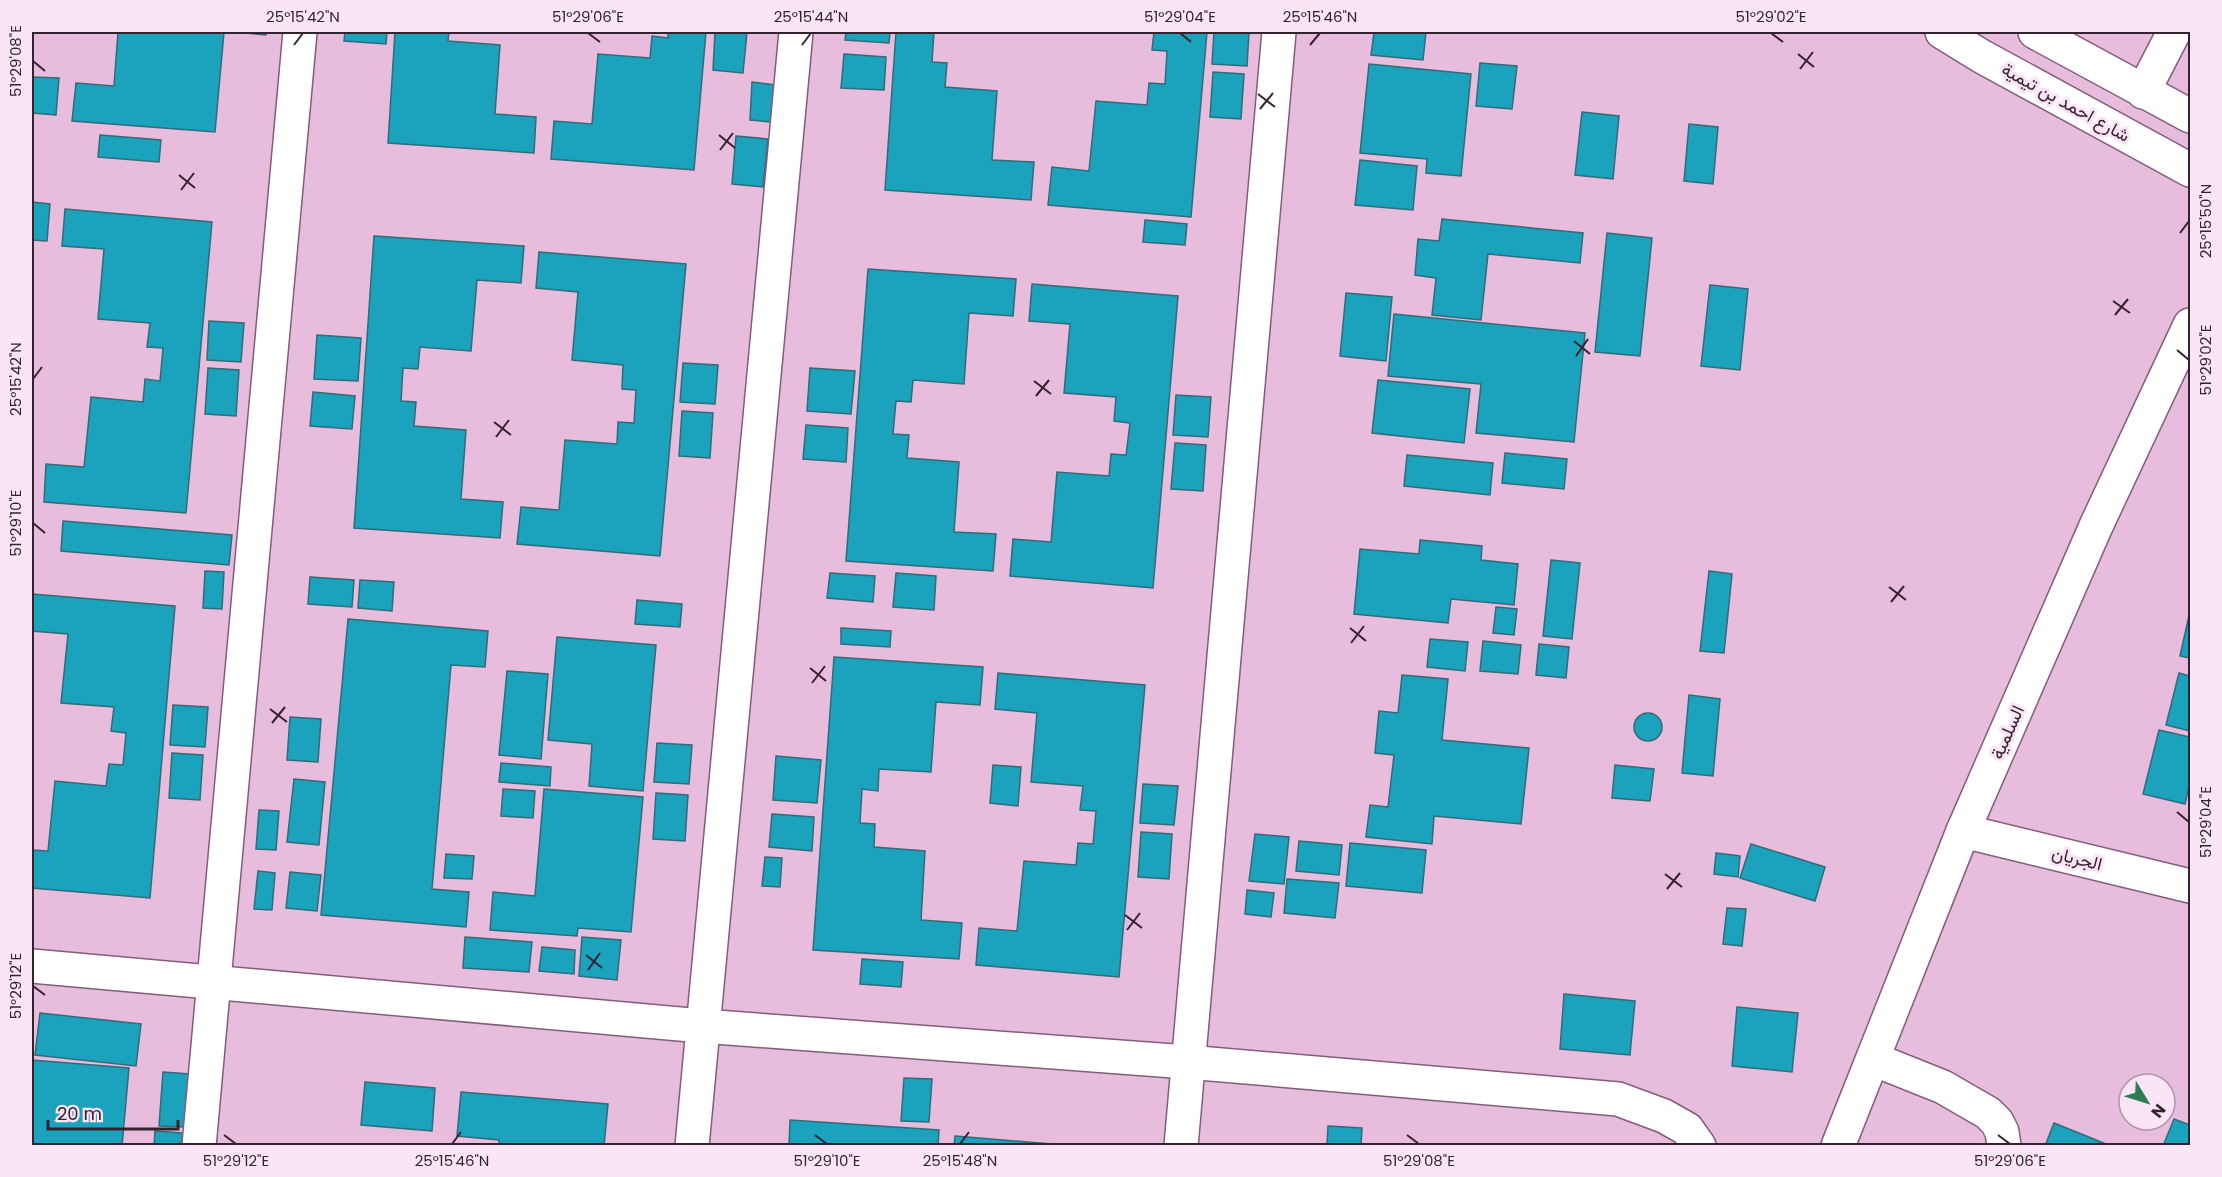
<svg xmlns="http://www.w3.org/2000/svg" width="2222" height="1177" font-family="Poppins,Vazirmatn,sans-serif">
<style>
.building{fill:#1ba2bc;stroke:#306c79;stroke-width:1.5}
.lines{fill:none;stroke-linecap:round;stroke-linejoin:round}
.minor-casing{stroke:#835d7a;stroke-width:36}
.minor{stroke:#fff;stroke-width:33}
.ticks{fill:none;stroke:#33232f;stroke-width:2}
.labels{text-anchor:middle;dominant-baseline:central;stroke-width:6;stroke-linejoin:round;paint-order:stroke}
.street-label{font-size:18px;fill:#33232f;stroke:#fbe4f5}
.neatline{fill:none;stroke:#33232f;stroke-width:2}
.ticks-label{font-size:15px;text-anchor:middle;fill:#33232f}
</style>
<rect width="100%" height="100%" fill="#e7bcdc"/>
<g class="building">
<path d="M118 32H224L215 132 72 121 76 83 114 86Z"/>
<path d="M234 32H266V35Z"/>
<path d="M345 32H387L386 44 344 41Z"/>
<path d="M395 32H449L448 41 500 45 495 114 536 117 534 153 388 143Z"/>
<path d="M668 32H706L694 170 551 159 554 121 592 124 598 54 650 58 652 36 668 38Z"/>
<path d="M715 32H747L743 73 713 70Z"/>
<path d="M846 32H890L889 43 845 40Z"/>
<path d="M896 32H934L932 62 947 63 945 87 997 91 992 160 1034 162 1031 200 885 190Z"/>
<path d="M1154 32H1207L1191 217 1048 205 1052 167 1089 171 1096 101 1147 105 1149 83 1165 84 1167 51 1152 50Z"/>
<path d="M1214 32H1249L1247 66 1212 64Z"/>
<path d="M1374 32H1426L1423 60 1371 55Z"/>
<path d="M844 54 886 57 884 90 841 88Z"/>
<path d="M1480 63 1517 66 1512 109 1476 106Z"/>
<path d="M1369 64 1471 74 1461 176 1426 173 1427 159 1360 153Z"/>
<path d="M1213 72 1244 74 1241 119 1210 117Z"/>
<path d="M32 77 59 78 56 115 32 113Z"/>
<path d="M752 82 775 85 771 122 750 120Z"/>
<path d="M1582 112 1619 116 1613 179 1575 175Z"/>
<path d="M1689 124 1718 127 1713 184 1684 181Z"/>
<path d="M100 135 161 140 159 162 98 157Z"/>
<path d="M736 136 768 139 763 187 732 184Z"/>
<path d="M1360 160 1417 166 1413 210 1355 205Z"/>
<path d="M32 202 50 204 47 241 32 240Z"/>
<path d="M65 209 212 222 186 513 44 502 46 464 84 467 91 397 143 402 145 379 160 381 163 348 147 347 150 323 98 319 104 249 62 246Z"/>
<path d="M1442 219 1583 233 1580 263 1488 254 1481 320 1432 315 1436 278 1415 275 1418 239 1439 241Z"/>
<path d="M1145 220 1187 224 1185 245 1143 242Z"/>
<path d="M1607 233 1652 238 1640 356 1595 352Z"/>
<path d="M374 236 524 246 521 283 477 280 471 351 420 347 418 369 403 368 401 401 416 402 414 426 466 430 461 499 503 502 500 538 354 528Z"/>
<path d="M539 252 686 264 660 556 517 544 521 507 559 510 565 440 617 444 618 422 634 423 636 390 622 389 623 365 572 360 578 292 536 288Z"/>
<path d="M868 269 1016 279 1013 316 969 313 964 384 913 380 911 402 896 401 893 434 909 435 907 458 959 462 954 532 996 534 993 571 846 561Z"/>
<path d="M1032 284 1178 296 1153 588 1010 576 1013 539 1051 542 1057 472 1109 476 1111 454 1126 455 1130 423 1114 421 1116 397 1064 393 1070 324 1029 321Z"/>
<path d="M1710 285 1748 289 1740 370 1701 366Z"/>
<path d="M1346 293 1392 297 1386 361 1340 356Z"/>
<path d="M1394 314 1585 333 1574 442 1476 433 1481 384 1388 376Z"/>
<path d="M209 321 244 323 241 362 207 360Z"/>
<path d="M317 335 361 338 358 381 314 379Z"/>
<path d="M683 363 718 365 715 404 680 402Z"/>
<path d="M208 368 239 370 236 416 205 414Z"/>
<path d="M810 368 855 371 851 414 807 411Z"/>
<path d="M1378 380 1470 389 1464 443 1372 433Z"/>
<path d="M313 392 355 396 352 429 310 426Z"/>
<path d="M1176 395 1211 397 1208 437 1173 435Z"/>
<path d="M682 411 713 413 710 458 679 456Z"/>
<path d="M806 425 848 428 846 462 803 459Z"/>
<path d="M1175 443 1206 445 1203 491 1171 489Z"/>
<path d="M1505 453 1567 459 1564 489 1502 483Z"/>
<path d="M1407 455 1493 463 1490 495 1404 486Z"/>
<path d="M63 521 232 535 229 565 61 551Z"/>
<path d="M1420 540 1482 546 1481 560 1518 564 1514 605 1451 599 1448 623 1354 614 1360 549 1419 554Z"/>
<path d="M1551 560 1580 563 1572 639 1543 636Z"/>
<path d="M205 571 224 572 222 609 203 608Z"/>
<path d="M1709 571 1732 574 1724 653 1700 651Z"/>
<path d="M830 573 875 576 873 602 827 598Z"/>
<path d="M896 573 936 576 934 610 893 607Z"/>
<path d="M310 577 354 580 352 607 308 604Z"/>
<path d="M360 580 394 582 392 611 358 608Z"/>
<path d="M32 594 175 606 150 898 32 888V850L48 851 55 781 106 786 109 764 123 765 126 733 111 731 114 707 61 703 68 634 32 631Z"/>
<path d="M637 600 682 604 680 627 635 624Z"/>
<path d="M1496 607 1517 609 1514 635 1493 633Z"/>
<path d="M2190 611V658L2180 656Z"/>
<path d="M348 619 488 631 485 667 451 665 432 889 469 892 466 927 321 915Z"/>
<path d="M841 628 891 631 890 647 841 644Z"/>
<path d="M557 637 656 645 643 791 589 786 592 744 548 740Z"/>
<path d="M1430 639 1468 642 1465 671 1427 667Z"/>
<path d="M1483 641 1521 645 1518 674 1480 671Z"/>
<path d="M1539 644 1569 647 1566 678 1536 675Z"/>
<path d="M834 657 983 667 980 705 936 702 931 772 879 769 878 791 862 789 860 823 875 824 874 847 925 851 921 920 962 923 959 959 813 950Z"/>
<path d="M507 671 548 674 541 759 499 755Z"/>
<path d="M998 673 1145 685 1119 977 976 965 979 928 1017 931 1024 861 1076 865 1078 843 1093 844 1096 811 1080 810 1083 786 1031 782 1037 713 995 709Z"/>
<path d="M2179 673 2190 676V731L2166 725Z"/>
<path d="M1402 675 1448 679 1442 740 1529 748 1521 824 1434 816 1432 844 1366 837 1370 805 1388 807 1394 755 1375 753 1379 711 1398 713Z"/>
<path d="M1689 695 1720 699 1713 776 1682 773Z"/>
<path d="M173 705 208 707 205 747 170 745Z"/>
<circle cx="1648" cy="727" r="14"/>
<path d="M290 717 321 719 318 762 287 760Z"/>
<path d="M2159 730 2190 737V782L2185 804 2143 794Z"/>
<path d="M657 743 692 745 689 784 654 782Z"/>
<path d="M172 753 203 755 200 800 169 798Z"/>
<path d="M776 756 821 760 817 803 773 800Z"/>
<path d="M501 763 551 767 550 786 499 782Z"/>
<path d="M993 765 1021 767 1018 806 990 803Z"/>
<path d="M1615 765 1654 769 1650 801 1612 798Z"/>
<path d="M294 779 325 782 319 845 287 842Z"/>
<path d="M1143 784 1178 786 1174 825 1140 823Z"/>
<path d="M503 789 535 791 533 818 501 816Z"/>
<path d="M544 789 643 797 631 932 578 928 577 936 490 930 493 892 535 896Z"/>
<path d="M656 793 688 795 685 841 653 839Z"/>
<path d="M259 810 279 811 276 850 256 849Z"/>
<path d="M772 814 814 817 812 851 769 847Z"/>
<path d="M1141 832 1172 834 1169 879 1138 877Z"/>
<path d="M1255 834 1289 837 1284 884 1249 881Z"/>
<path d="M1299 841 1342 845 1339 875 1296 871Z"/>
<path d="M1350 843 1426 850 1422 893 1346 886Z"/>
<path d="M1751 844 1825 867 1815 901 1740 878Z"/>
<path d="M1716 853 1740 856 1738 877 1714 874Z"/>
<path d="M446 854 474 856 472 879 444 878Z"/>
<path d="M765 857 782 858 780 887 762 886Z"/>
<path d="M258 871 275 873 272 910 254 909Z"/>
<path d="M290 872 321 875 317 911 286 908Z"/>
<path d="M1287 879 1339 883 1335 918 1284 913Z"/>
<path d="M1247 890 1274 893 1271 917 1245 914Z"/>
<path d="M1727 908 1746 909 1742 946 1723 944Z"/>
<path d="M465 937 532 942 529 972 463 968Z"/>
<path d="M582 937 621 940 617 980 579 976Z"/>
<path d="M542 947 575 950 574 974 539 971Z"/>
<path d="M862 959 903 962 901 987 860 984Z"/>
<path d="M1564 994 1635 1001 1630 1055 1560 1049Z"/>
<path d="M1737 1007 1798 1013 1792 1072 1732 1066Z"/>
<path d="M40 1013 141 1024 136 1066 35 1055Z"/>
<path d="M32 1060 129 1068 122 1146H32Z"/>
<path d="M163 1072 190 1074 186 1127 159 1126Z"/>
<path d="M904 1078 932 1079 929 1122 901 1121Z"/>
<path d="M365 1082 435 1088 432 1131 361 1125Z"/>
<path d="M461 1092 608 1104 604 1146H499V1140L457 1136Z"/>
<path d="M2174 1119 2190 1125V1146H2163Z"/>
<path d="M790 1120 939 1130 938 1146H789Z"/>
<path d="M2054 1123 2111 1146H2045Z"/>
<path d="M1328 1126 1362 1128 1361 1146H1327Z"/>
<path d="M155 1131 183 1133 181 1146H154Z"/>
<path d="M955 1136 1077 1146H954Z"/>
</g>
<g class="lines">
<defs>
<g id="minor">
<path d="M1942 32 1981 56 2190 170"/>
<path d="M2035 32 2190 116"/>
<path d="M2143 92 2174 32"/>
<path d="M1963 831 2190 886"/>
<path d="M32 966 702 1026 1187 1062 1618 1099 1664 1116 1687 1129 1699 1146"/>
<path d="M1873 1059 1943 1087 1988 1113 1997 1122 2002 1132 2004 1146"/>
<path d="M199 1146 300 32"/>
<path d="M692 1146 796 32"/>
<path d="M1181 1146 1279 32"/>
<path d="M1838 1146 1963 831 2096 526 2190 325"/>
</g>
</defs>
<use href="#minor" class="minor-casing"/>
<use href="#minor" class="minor"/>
</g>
<path class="ticks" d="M588 33 600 42M1180 33 1191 42M1771 33 1783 42M294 45 303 33M802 45 811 33M1310 45 1320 33M1798 54 1814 67M33 61 45 71M1800 69 1813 52M1258 94 1275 107M1260 109 1273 93M719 135 735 148M720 150 733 133M179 175 195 188M181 190 194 173M2180 233 2189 221M2113 301 2130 313M2115 315 2128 299M1574 341 1590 354M2177 350 2189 360M1576 356 1588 339M33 379 42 367M1034 381 1051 394M1036 396 1049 380M494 422 511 435M496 437 509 420M33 523 45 533M1889 587 1906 600M1891 602 1904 586M1350 628 1366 641M1351 643 1364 626M810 668 826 681M812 683 825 666M270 709 287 722M272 723 285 707M2177 812 2189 822M1665 874 1682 887M1667 889 1680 873M1125 915 1142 928M1127 930 1140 913M586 955 602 968M588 970 600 953M33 986 45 995M224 1135 236 1144M815 1135 827 1144M1407 1135 1419 1144M1998 1135 2010 1144M452 1144 461 1132M960 1144 969 1132"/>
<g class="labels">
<g class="street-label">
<text transform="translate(2066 102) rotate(29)">شارع احمد بن تيمية</text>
<text transform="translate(2007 732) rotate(-66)">السلمية</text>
<text transform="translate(2077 858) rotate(14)">الجريان</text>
</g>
</g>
<rect width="2222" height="1177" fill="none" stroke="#fbe4f5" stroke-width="66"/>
<g transform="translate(2147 1102) rotate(128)"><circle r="28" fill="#fbe4f5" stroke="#ab97a6" stroke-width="1.5"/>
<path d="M0-4.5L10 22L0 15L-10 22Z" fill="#2c7e50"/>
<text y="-9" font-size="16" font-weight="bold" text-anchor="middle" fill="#33232f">N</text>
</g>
<path d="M48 1120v9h130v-9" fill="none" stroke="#33232f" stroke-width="3"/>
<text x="57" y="1120" font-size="18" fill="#33232f" stroke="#fbe4f5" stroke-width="4.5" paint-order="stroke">20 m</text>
<rect x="33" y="33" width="2156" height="1111" class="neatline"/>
<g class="ticks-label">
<text x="303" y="22">25°15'42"N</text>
<text x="588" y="22">51°29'06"E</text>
<text x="811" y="22">25°15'44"N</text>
<text x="1180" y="22">51°29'04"E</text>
<text x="1320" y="22">25°15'46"N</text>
<text x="1771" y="22">51°29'02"E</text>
<text transform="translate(16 61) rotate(-90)" y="5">51°29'08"E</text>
<text transform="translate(2206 221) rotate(-90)" y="5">25°15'50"N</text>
<text transform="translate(2206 360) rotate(-90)" y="5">51°29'02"E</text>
<text transform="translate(16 379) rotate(-90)" y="5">25°15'42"N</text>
<text transform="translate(16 523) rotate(-90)" y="5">51°29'10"E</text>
<text transform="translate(2206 822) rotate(-90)" y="5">51°29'04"E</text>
<text transform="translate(16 986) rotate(-90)" y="5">51°29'12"E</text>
<text x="236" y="1166">51°29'12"E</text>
<text x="452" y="1166">25°15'46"N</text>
<text x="827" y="1166">51°29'10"E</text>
<text x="960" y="1166">25°15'48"N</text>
<text x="1419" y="1166">51°29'08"E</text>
<text x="2010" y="1166">51°29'06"E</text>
</g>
</svg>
